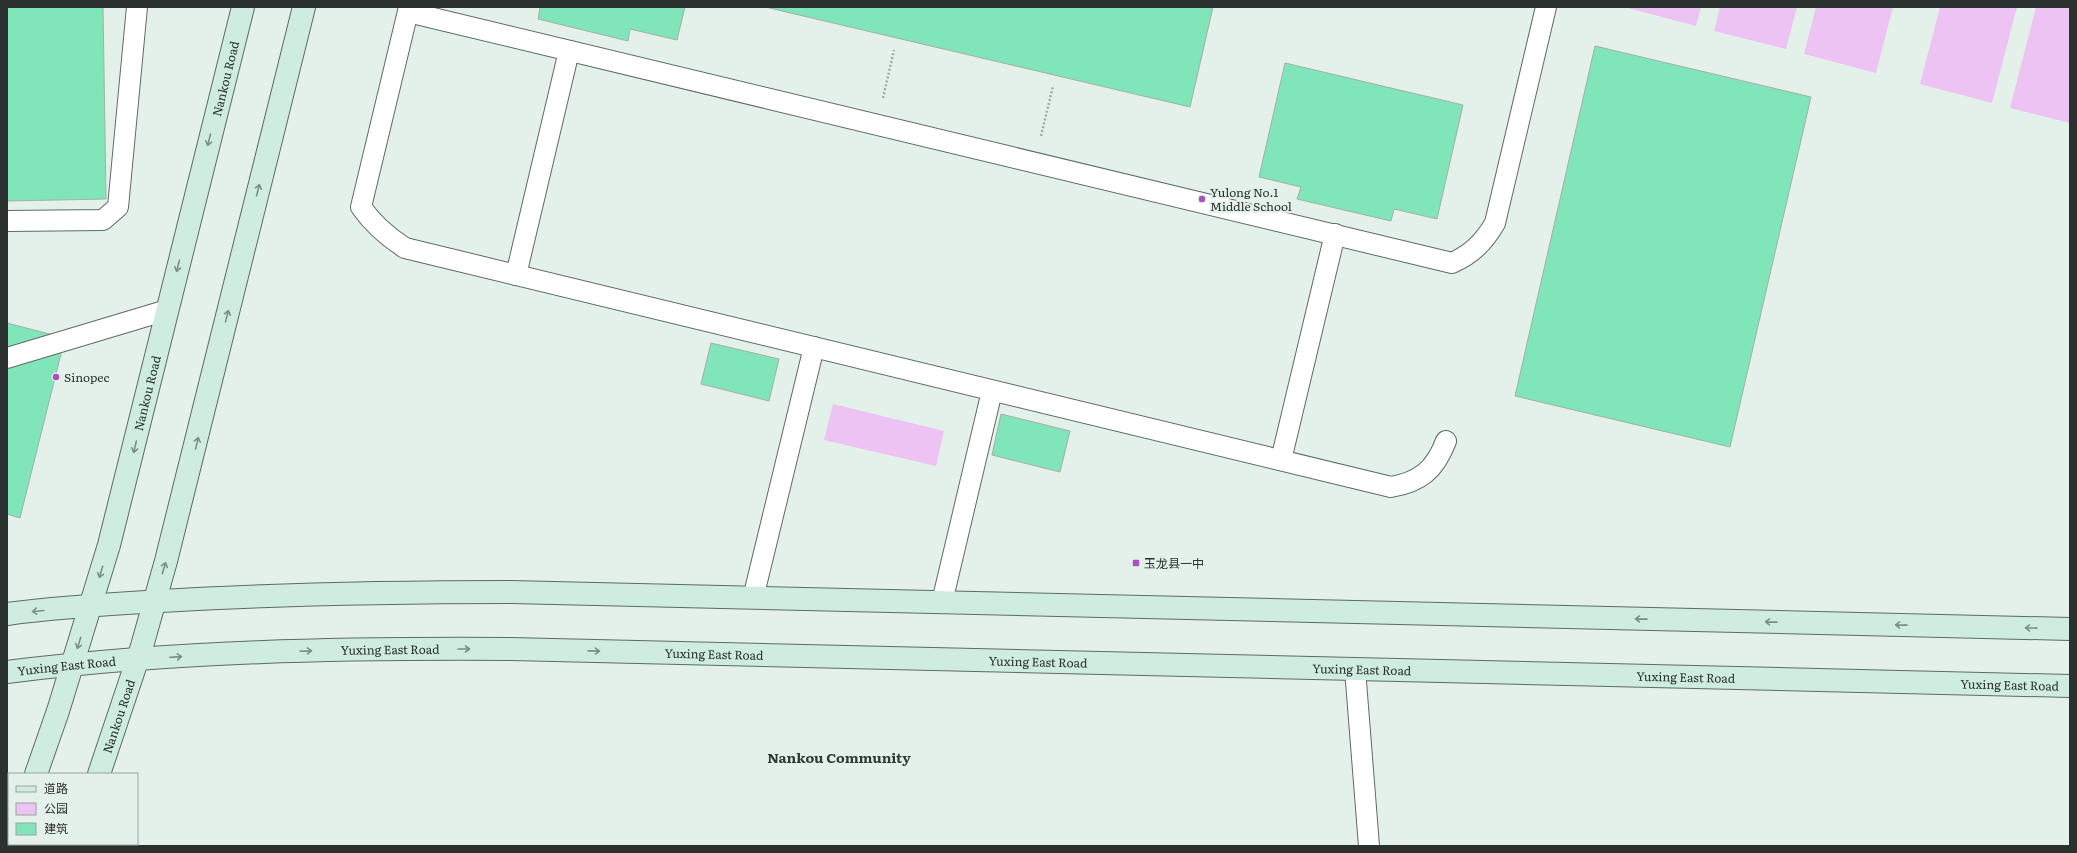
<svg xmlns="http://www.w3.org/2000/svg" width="2077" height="853" font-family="Literata,'Noto Sans SC',serif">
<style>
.green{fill:#ecc3f3}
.building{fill:#80e5b8;stroke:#a3b0a9}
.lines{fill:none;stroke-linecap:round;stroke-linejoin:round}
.lane-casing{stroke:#5f6b65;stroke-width:22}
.secondary-casing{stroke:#5f6b65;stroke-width:24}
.path{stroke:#a2ada7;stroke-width:2.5;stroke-dasharray:2 2;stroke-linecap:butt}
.lane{stroke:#fff;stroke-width:20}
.secondary{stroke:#ceede0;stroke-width:22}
.oneway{stroke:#7c8f87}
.poi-dot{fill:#ab50bc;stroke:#e3f1ea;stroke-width:1.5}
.labels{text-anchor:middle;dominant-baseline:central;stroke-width:4;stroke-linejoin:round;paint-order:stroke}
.street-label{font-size:12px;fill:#2b312e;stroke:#e3f1ea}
.poi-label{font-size:12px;fill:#2b312e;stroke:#e3f1ea;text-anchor:start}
.quarter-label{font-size:14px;font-weight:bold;fill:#2f3a35;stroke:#e3f1ea}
</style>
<rect width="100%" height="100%" fill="#e3f1ea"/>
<g class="green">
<path d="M1624 7H1701L1696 26Z"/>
<path d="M1720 7H1797L1786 49 1714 31Z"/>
<path d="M1816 7H1893L1876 73 1804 54Z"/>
<path d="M1940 7H2017L1992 103 1920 84Z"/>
<path d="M2036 7H2070V123L2010 108Z"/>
<path d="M833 404 944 431 936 466 824 440Z"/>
</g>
<g class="building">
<path d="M7 7H103L106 199 7 201Z"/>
<path d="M538 7H685L677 40 630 29 628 41 538 19 540 8Z"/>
<path d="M765 7H1213L1190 107Z"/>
<path d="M1595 46 1811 97 1730 447 1515 396Z"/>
<path d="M1285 63 1463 105 1437 219 1394 209 1391 221 1297 199 1301 187 1259 177Z"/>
<path d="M7 323 65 338 20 518 7 514Z"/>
<path d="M711 343 779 359 769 401 701 384Z"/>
<path d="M1001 414 1070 431 1060 472 992 455Z"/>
</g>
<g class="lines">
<defs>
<g id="lane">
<path d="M409 7 361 207C373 224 388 237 405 248L1391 487C1420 482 1435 470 1446 441"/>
<path d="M408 12 1452 263C1472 254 1484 242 1495 223L1546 7"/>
<path d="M7 221 103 220 118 207 137 7"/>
<path d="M516 275 569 51"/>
<path d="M7 358 167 310"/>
<path d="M1281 460 1335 234"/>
<path d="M753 598 814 347"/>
<path d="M942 602 992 391"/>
<path d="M1355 669 1369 846"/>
</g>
<g id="secondary">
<path d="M7 614C58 607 110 604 161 601 278 594 394 592 511 592L2070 629"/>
<path id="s1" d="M7 672C174 651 342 648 511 649L2070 686"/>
<path id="s2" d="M36 774 58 711 109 545 243 7"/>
<path id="s3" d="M99 774 142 646 166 561 304 7"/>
<path d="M11 846V844"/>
<path d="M74 846 75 844"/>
</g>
</defs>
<use href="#lane" class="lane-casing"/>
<use href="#secondary" class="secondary-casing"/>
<g class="path">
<path d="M883 98 894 50"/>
<path d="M1041 136 1053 86"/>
</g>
<use href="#lane" class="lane"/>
<use href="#secondary" class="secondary"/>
</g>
<defs><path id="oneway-shaft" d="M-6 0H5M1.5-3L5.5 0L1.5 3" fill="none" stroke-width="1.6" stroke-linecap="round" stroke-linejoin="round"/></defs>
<g class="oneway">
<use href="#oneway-shaft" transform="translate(209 140) rotate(104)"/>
<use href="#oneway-shaft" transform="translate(258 190) rotate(-76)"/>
<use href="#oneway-shaft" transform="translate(178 266) rotate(104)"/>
<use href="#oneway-shaft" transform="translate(227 316) rotate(-76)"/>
<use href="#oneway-shaft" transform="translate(197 443) rotate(-77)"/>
<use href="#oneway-shaft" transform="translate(135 447) rotate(103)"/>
<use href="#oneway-shaft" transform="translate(164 568) rotate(-74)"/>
<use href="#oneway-shaft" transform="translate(101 572) rotate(107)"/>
<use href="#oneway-shaft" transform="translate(38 611) rotate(175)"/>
<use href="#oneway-shaft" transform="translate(1641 619) rotate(-179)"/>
<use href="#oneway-shaft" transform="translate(1771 622) rotate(-179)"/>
<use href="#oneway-shaft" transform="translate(1901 625) rotate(-179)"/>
<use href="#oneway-shaft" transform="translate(2031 628) rotate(-179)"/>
<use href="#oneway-shaft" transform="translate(79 643) rotate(107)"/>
<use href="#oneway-shaft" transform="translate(464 649)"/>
<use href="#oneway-shaft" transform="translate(306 651) rotate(-2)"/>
<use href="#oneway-shaft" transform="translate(594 651) rotate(1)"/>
<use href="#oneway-shaft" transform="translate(176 657) rotate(-4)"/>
</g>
<g class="poi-dot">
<circle cx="1202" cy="199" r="4"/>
<circle cx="56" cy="377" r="4"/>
<rect x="1132" y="559" width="8" height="8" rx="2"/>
</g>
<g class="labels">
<g class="street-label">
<text stroke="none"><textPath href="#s2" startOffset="721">Nankou Road</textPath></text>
<text stroke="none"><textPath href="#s2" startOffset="397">Nankou Road</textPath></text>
<text stroke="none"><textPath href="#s1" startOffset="384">Yuxing East Road</textPath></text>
<text stroke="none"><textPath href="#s1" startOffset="708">Yuxing East Road</textPath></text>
<text stroke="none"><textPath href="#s1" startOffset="1032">Yuxing East Road</textPath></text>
<text stroke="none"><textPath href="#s1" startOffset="60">Yuxing East Road</textPath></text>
<text stroke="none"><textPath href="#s1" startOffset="1356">Yuxing East Road</textPath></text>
<text stroke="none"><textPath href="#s1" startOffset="1680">Yuxing East Road</textPath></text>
<text stroke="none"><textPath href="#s1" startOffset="2004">Yuxing East Road</textPath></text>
<text stroke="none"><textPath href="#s3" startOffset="61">Nankou Road</textPath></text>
</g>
<g class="poi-label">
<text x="1210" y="192">Yulong No.1<tspan x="1210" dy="14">Middle School</tspan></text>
<text x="64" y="377">Sinopec</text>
<text x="1144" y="563">玉龙县一中</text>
</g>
<g class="quarter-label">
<text x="839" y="757">Nankou Community</text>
</g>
</g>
<rect width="2077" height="853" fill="none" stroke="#2b312e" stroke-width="16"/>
<rect x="8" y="773" width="130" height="72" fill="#e3f1ea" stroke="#99a49f"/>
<rect x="16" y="786" width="20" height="6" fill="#ceede0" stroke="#99a49f"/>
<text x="44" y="793" font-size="12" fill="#2b312e">道路</text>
<rect x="16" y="803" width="20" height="12" fill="#ecc3f3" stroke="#99a49f"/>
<text x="44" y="813" font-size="12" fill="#2b312e">公园</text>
<rect x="16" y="823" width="20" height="12" fill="#80e5b8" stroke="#99a49f"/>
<text x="44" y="833" font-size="12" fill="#2b312e">建筑</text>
</svg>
